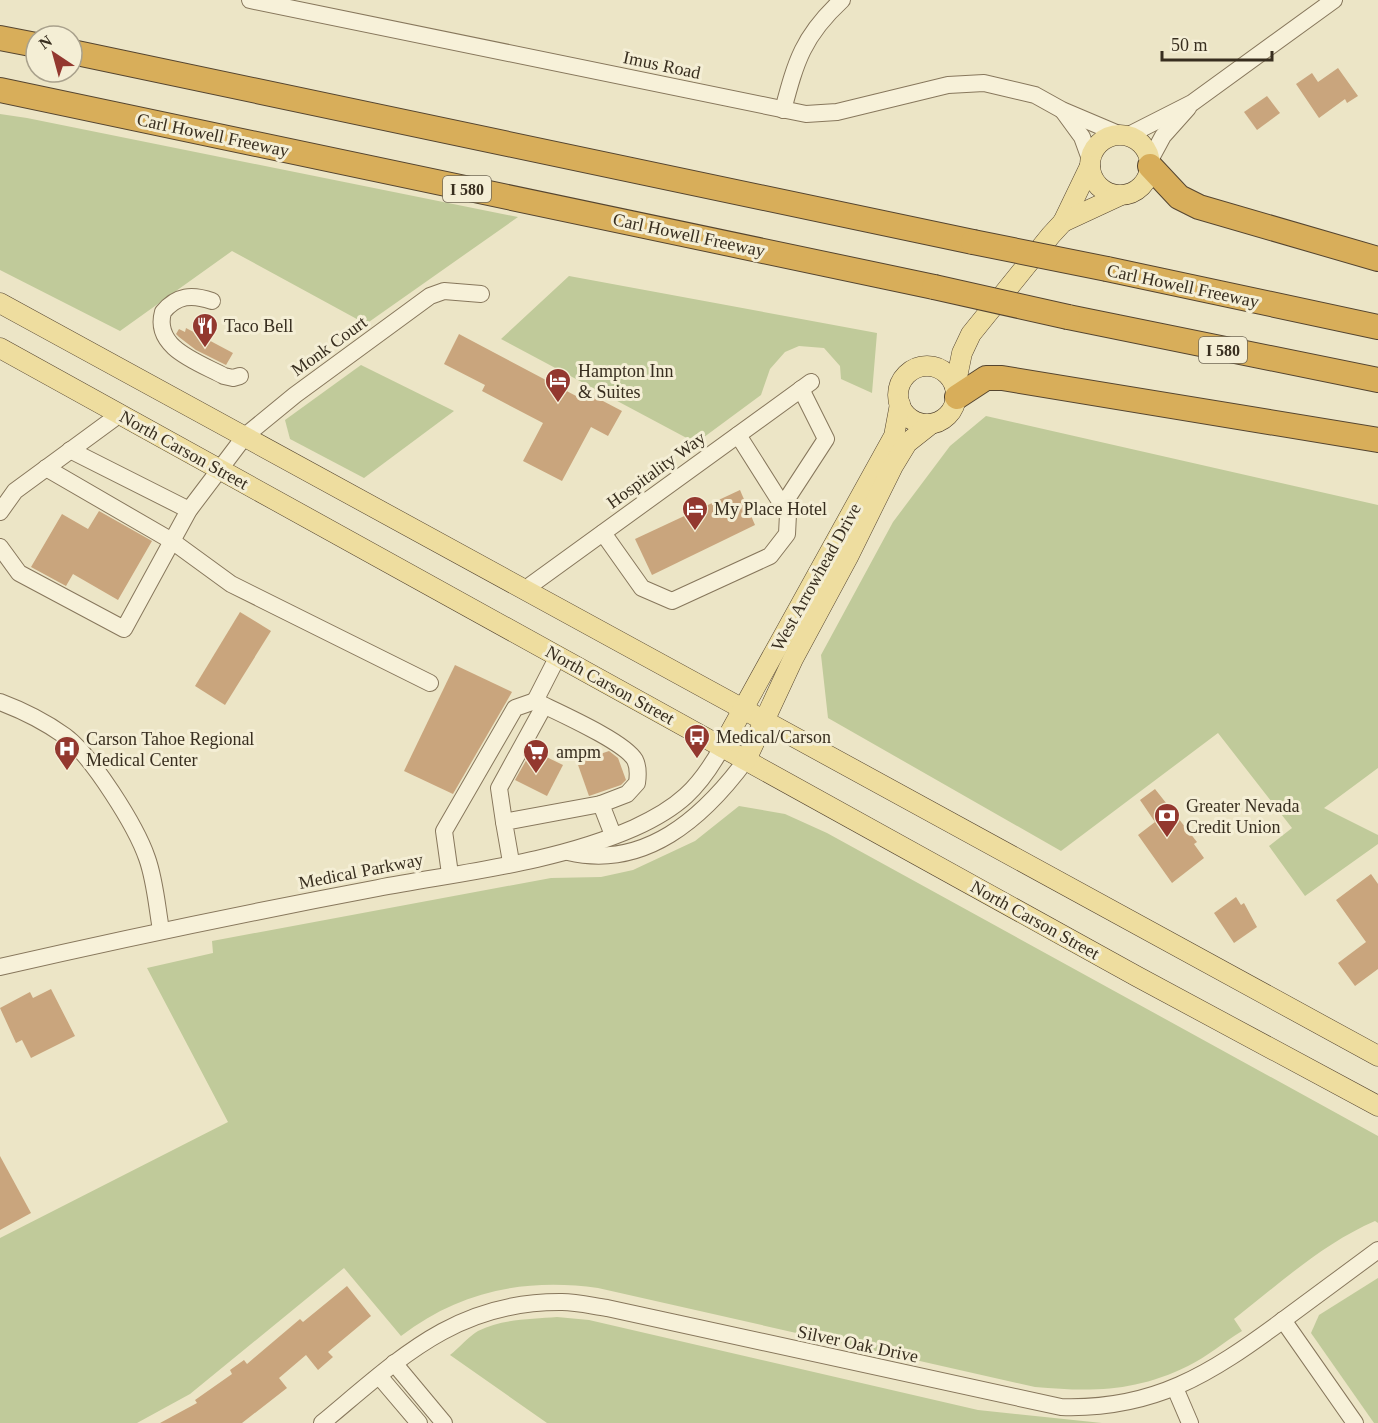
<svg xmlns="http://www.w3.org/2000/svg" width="1378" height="1423" font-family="'Times New Roman',serif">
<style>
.green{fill:#c0ca9a}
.building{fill:#c9a57d}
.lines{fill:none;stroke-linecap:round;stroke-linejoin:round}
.minor-casing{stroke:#87775c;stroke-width:18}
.major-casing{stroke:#554530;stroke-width:21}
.highway-casing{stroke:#554530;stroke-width:26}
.minor{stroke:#f7f1d9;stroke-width:16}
.major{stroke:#eedd9f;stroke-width:20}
.highway{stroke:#d8ae5a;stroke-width:24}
.highway-bridge-casing{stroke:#554530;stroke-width:26;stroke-linecap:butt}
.highway-bridge{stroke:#d8ae5a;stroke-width:24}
.labels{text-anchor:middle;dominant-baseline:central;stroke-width:6;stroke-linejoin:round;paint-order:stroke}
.shield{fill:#f4eed5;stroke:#706856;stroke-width:1.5}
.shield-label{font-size:16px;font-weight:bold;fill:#382e1f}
.street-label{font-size:18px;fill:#382e1f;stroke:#f4eed5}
.poi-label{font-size:18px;fill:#382e1f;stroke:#f4eed5;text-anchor:start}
</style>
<rect width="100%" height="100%" fill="#ece5c6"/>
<g class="green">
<path d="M0 114 27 118 518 217 366 324 232 251 120 331 0 270Z"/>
<path d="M569 276 877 333 872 393 841 379 840 366 824 348 799 346 785 352 770 369 761 395 696 443 501 339Z"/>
<path d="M361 365 454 411 364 478 290 439 285 420Z"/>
<path d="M986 416 1378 505V768L1324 808 1378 835V844L1305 896 1269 846 1292 828 1218 733 1061 851 828 718 821 655 893 522 950 446Z"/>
<path d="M739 806 785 814 827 833 1378 1136V1223L1375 1221C1322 1244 1279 1284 1234 1319L1242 1331C1224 1342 1207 1357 1188 1366 1135 1392 1092 1392 1035 1387L598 1288C525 1278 460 1291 401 1336L344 1268 190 1394 137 1423H0V1238L228 1122 147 968 213 953 212 941 551 878 601 877 633 870 695 841Z"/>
<path d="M1378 1278V1423H1374L1311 1333 1319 1315Z"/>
<path d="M557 1317 589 1320 978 1410 1102 1423H547L450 1355C459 1348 469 1336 478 1331 501 1319 532 1319 557 1317Z"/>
</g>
<g class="building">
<path d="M1338 68 1358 96 1347 103 1345 99 1319 118 1296 84 1312 73 1318 82Z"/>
<path d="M1267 96 1280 113 1257 130 1244 112Z"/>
<path d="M186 328 233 353 226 365 196 350 179 337 176 334 179 329 185 332Z"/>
<path d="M459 334 578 397 582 390 622 411 608 436 591 427 562 481 523 461 543 423 482 391 485 385 444 364Z"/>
<path d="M740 490 755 525 652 575 635 539Z"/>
<path d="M99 511 152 541 118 600 73 574 66 586 31 567 62 514 88 529Z"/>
<path d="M240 612 271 631 225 705 195 686Z"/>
<path d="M455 665 512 692 453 794 404 771Z"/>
<path d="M532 750 563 765 547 796 515 780Z"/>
<path d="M609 751 618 758 626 780 621 785 589 796 577 762Z"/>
<path d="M1155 789 1197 842 1194 844 1204 858 1172 883 1138 835 1155 822 1140 800Z"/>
<path d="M1371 874 1378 884V969L1355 986 1338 963 1366 942 1336 900Z"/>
<path d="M1236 897 1241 905 1244 903 1257 927 1234 943 1214 913Z"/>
<path d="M51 989 75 1036 31 1058 22 1040 16 1043 0 1008 30 992 33 998Z"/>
<path d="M0 1156 31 1213 0 1230Z"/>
<path d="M347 1286 371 1316 328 1352 333 1357 318 1370 306 1355 279 1378 287 1388 242 1423H160L197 1403 195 1400 232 1374 230 1370 244 1360 247 1364 300 1319 303 1322Z"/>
</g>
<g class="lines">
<defs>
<g id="minor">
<path d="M250 0 806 114 837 112 948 85 984 83 1035 95 1062 110 1121 135"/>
<path d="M783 110C796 61 803 36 842 0"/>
<path d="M1063 111 1082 137 1090 159"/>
<path d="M1127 136 1192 103 1334 0"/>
<path d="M1150 160 1163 136 1188 108"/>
<path d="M212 301C192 294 177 295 163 312 153 348 198 362 224 376L233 378 240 376"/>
<path d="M70 450 189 510"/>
<path d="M46 468 172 541 231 584 430 683"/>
<path d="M783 505 826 439 801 389"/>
<path d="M0 512 15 491 120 414"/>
<path d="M603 533 642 588 672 601 770 556 787 534 788 514 738 435"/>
<path d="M0 547 19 573 124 629 189 510 245 436 295 395 430 296 444 291 481 294"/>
<path d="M524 590 811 382"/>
<path d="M558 656 535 701C557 712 624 741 635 760 638 766 638 776 637 783L627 794 601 804 613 835"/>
<path d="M0 702C24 711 44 721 65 736 92 756 136 826 147 858 155 880 157 907 161 930"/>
<path d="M504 822 499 788 544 706"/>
<path d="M568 852C645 870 703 818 746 760"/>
<path d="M511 862 504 822 601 804"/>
<path d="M450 874 444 831 515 708 535 701"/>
<path d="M0 967C126 938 251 912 378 888 463 872 554 863 634 828 678 808 699 789 722 747"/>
<path d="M1283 1320 1355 1423"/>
<path d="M394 1363 444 1423"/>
<path d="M379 1376 419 1423"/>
<path d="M1175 1388 1190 1423"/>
<path d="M322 1423C398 1360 455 1301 562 1302 577 1302 593 1306 607 1308L1061 1407C1154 1410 1210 1374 1282 1321 1314 1297 1346 1274 1378 1250"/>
</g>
<g id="major">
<circle cx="1120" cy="165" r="30"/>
<path d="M1063 222 1090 166"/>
<path d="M0 303 1378 1056"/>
<path d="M0 348 1138 977 1378 1106"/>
<circle cx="927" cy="395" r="29"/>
<path d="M955 387 962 353 971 334 1051 235 1063 222 1119 196"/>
<path d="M722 747 894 436 900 404"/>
<path d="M746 760 793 659 848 557 893 466 907 443 931 424"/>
</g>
<g id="highway">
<path d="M0 38 36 45"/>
<path d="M72 52 973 242"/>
<path d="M0 90 934 287"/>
<path d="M1150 166 1179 197 1199 207 1378 259"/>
<path d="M1107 269 1378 327"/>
<path d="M1068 317 1378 380"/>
<path d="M957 397 986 378H1002L1378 440"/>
</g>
</defs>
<use href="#minor" class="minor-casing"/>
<use href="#major" class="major-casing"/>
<use href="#highway" class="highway-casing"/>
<use href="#minor" class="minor"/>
<use href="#major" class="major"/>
<use href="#highway" class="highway"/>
<defs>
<g id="highway-bridge">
<path d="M973 242 1107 269"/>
<path d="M934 287 1068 317"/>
</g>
</defs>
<use href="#highway-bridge" class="highway-bridge-casing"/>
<use href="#highway-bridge" class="highway-bridge"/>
</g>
<defs>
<symbol id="restaurant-pin" viewBox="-11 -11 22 30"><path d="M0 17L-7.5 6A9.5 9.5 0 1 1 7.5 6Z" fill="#93382f" stroke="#f4eed5"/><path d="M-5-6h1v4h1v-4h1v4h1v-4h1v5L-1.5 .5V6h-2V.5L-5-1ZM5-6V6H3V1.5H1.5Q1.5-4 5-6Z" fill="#fff"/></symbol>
<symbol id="hotel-pin" viewBox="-11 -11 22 30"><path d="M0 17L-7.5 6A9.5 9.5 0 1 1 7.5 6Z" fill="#93382f" stroke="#f4eed5"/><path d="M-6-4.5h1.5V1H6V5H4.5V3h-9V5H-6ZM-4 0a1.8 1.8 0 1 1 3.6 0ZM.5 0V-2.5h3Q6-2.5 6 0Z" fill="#fff"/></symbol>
<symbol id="bus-pin" viewBox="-11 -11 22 30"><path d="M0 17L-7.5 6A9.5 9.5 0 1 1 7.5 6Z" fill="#93382f" stroke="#f4eed5"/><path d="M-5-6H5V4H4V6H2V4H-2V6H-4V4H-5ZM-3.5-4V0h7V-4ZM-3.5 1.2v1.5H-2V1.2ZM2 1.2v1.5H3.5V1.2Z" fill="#fff"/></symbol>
<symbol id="hospital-pin" viewBox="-11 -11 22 30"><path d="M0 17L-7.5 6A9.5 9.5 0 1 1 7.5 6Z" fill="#93382f" stroke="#f4eed5"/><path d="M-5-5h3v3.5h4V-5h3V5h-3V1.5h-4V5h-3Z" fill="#fff"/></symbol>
<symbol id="supermarket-pin" viewBox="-11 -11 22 30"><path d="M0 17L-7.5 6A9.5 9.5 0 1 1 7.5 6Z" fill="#93382f" stroke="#f4eed5"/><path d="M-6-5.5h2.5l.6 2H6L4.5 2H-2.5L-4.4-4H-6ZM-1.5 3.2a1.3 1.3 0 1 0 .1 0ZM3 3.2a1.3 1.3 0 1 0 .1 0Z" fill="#fff"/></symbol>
<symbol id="bank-pin" viewBox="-11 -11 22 30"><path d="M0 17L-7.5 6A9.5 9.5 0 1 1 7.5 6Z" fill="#93382f" stroke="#f4eed5"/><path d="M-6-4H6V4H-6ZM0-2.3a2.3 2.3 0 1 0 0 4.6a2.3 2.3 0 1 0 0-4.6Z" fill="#fff"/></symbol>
</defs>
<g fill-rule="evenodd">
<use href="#restaurant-pin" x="190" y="311" width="30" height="40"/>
<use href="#hotel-pin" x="543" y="366" width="30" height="40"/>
<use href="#hotel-pin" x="680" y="494" width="30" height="40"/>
<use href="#bus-pin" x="682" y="722" width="30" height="40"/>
<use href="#hospital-pin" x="52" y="734" width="30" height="40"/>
<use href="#supermarket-pin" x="521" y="737" width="30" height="40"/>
<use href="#bank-pin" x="1152" y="801" width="30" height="40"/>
</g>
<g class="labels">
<g class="shield">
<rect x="443" y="176" width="48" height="26" rx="4.5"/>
<rect x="1199" y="337" width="48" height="26" rx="4.5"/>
</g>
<g class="shield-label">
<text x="467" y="189">I 580</text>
<text x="1223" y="350">I 580</text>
</g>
<g class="street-label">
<text transform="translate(662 65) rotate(12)">Imus Road</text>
<text transform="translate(213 135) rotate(12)">Carl Howell Freeway</text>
<text transform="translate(689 235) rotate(12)">Carl Howell Freeway</text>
<text transform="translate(1183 286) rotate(12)">Carl Howell Freeway</text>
<text transform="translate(329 346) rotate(-36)">Monk Court</text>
<text transform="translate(184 450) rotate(29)">North Carson Street</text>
<text transform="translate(656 470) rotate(-36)">Hospitality Way</text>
<text transform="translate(816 577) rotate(-61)">West Arrowhead Drive</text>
<text transform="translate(610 685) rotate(29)">North Carson Street</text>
<text transform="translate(361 871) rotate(-11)">Medical Parkway</text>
<text transform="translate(1035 920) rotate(29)">North Carson Street</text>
<text transform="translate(858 1344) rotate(12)">Silver Oak Drive</text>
</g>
<g class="poi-label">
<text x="224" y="326">Taco Bell</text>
<text x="578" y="371">Hampton Inn<tspan x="578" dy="21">&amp; Suites</tspan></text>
<text x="714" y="509">My Place Hotel</text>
<text x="716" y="737">Medical/Carson</text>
<text x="86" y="739">Carson Tahoe Regional<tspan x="86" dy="21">Medical Center</tspan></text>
<text x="556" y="752">ampm</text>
<text x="1186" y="806">Greater Nevada<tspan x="1186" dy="21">Credit Union</tspan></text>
</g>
</g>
<g transform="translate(54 54) rotate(324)"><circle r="28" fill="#f4eed5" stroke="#a9a18c" stroke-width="1.5"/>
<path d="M0-4.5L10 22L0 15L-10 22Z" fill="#93382f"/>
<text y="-9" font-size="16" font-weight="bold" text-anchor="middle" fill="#382e1f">N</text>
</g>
<path d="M1162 51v9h110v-9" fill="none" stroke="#382e1f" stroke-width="3"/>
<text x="1171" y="51" font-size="18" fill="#382e1f" stroke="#f4eed5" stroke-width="4.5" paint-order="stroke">50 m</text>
</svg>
